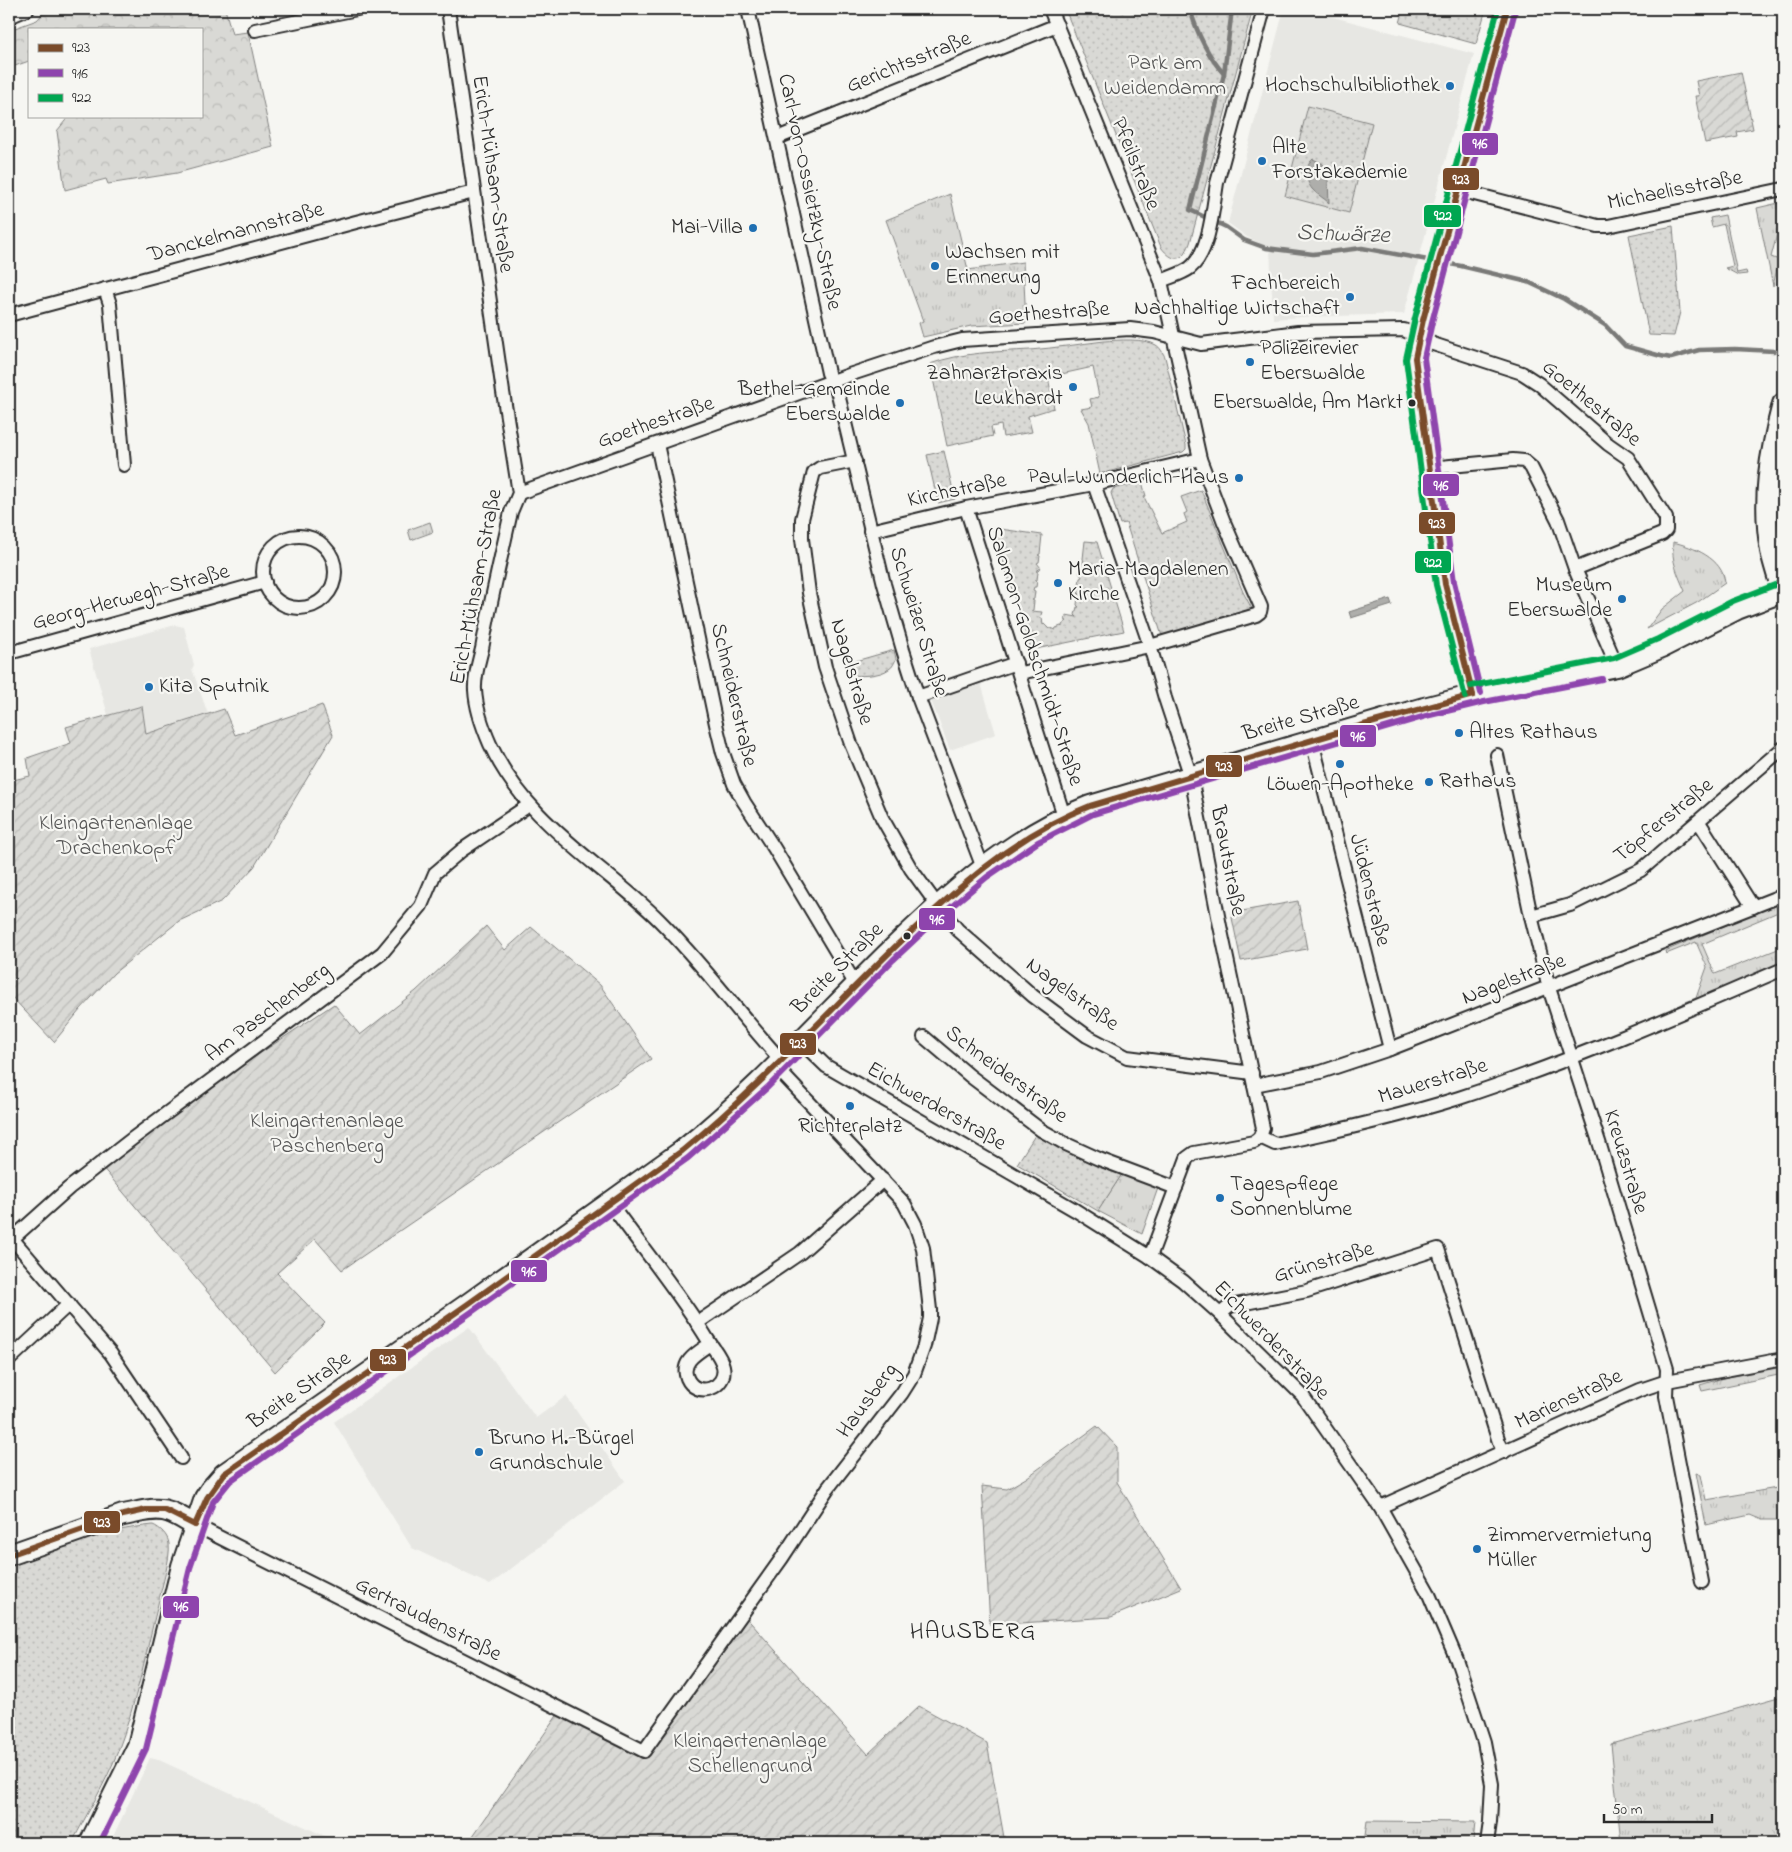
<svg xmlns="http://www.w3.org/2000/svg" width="1792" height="1852" font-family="'Indie Flower',sans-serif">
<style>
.built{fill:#e7e7e3}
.grass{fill:url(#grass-tufts);stroke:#828280}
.forest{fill:url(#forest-crowns);stroke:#828280}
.park{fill:url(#park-dots);stroke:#828280}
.garden{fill:url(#garden-furrows);stroke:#828280}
.water{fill:#aeaeab;stroke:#7a7a78}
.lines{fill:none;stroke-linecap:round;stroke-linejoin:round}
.stream{stroke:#7a7a78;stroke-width:4.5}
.street-casing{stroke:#2b2b2b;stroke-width:16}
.primary-casing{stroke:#2b2b2b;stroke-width:24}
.street{stroke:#f6f6f2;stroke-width:12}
.primary{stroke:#f6f6f2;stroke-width:20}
.bus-1-casing{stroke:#f6f6f2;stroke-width:10}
.bus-2-casing{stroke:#f6f6f2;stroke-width:10}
.bus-3-casing{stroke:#f6f6f2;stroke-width:10}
.bus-1{stroke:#7a4b2a;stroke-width:6}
.bus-2{stroke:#8e44ad;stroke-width:6}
.bus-3{stroke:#00a651;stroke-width:6}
.poi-dot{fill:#1f6fb2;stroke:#f6f6f2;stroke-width:2}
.bus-dot{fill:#2b2b2b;stroke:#f6f6f2;stroke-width:2}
.labels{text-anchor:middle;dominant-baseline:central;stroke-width:4.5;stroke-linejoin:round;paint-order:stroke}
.bus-label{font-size:21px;fill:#2b2b2b;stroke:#f6f6f2;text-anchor:end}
.street-label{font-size:22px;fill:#2b2b2b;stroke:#f6f6f2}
.park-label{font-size:22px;fill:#565656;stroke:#f6f6f2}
.poi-label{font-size:22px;fill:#2b2b2b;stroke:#f6f6f2;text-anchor:start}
.water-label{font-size:24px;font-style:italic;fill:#525251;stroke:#f6f6f2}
.neighbourhood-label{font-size:24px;letter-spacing:1px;fill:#2b2b2b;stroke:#f6f6f2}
.line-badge{stroke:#f6f6f2;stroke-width:2}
.badge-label{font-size:14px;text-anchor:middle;font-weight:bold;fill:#fff}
</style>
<defs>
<pattern id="grass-tufts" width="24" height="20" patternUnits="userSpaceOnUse" patternTransform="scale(1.25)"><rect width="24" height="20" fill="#d9d9d5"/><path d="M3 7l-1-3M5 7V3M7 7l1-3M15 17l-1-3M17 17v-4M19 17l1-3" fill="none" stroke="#babab7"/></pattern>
<pattern id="forest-crowns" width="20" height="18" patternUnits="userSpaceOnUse" patternTransform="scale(1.25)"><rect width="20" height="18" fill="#d9d9d5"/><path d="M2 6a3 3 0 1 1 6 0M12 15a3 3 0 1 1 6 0" fill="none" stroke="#babab7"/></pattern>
<pattern id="park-dots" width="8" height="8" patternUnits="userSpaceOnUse" patternTransform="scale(1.25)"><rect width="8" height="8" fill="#d9d9d5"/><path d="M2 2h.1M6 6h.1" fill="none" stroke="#babab7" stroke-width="1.8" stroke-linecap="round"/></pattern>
<pattern id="garden-furrows" width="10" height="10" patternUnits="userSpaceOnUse" patternTransform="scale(1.25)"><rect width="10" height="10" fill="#d9d9d5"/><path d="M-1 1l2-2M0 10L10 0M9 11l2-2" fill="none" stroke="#babab7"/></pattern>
</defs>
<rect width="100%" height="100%" fill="#f6f6f2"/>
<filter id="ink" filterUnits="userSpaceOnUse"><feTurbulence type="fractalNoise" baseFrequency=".02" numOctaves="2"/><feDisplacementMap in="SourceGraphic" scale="10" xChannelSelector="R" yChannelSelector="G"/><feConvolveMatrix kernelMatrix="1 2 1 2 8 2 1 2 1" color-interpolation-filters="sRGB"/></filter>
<g filter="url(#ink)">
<g class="built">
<path d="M1284 9H1303L1474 54 1404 314 1302 317 1273 319 1270 248 1247 237 1228 223Z"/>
<path d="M175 625 184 627 194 665 192 669 208 714 146 734 142 706 108 715 89 649Z"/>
<path d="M980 680 996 734 950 750 930 698Z"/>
<path d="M469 1327 536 1418 566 1396 625 1481 490 1585 412 1548 334 1422Z"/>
<path d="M150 1758 159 1760 340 1843H110Z"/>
</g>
<g class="grass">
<path d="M950 194 968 270 1023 262 1026 323 971 326 923 337 919 323 923 321 886 220Z"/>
<path d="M1783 202V212L1771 257 1779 260 1773 286 1757 208Z"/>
<path d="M1725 215 1737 273 1746 271 1747 274 1738 275 1725 268 1733 266 1724 224 1712 227 1710 218Z"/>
<path d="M430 522 433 532 411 540 408 530Z"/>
<path d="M1673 542C1693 547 1723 558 1725 583L1698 602 1647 629 1662 609 1685 591C1678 575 1671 561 1673 542Z"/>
<path d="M1783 901V910L1702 944 1715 974 1783 947V962L1684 1006 1683 1003 1696 998 1707 967 1696 942 1666 954 1665 951Z"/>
<path d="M1122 1174 1158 1188 1142 1234 1098 1211Z"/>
<path d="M1783 1367V1374L1702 1391 1700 1385 1723 1378Z"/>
<path d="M1696 1473 1701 1475 1706 1500 1783 1487V1520H1762L1750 1515 1706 1525Z"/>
<path d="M1783 1696V1843H1621L1611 1744Z"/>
<path d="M1367 1821 1475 1822 1473 1843H1364Z"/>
</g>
<path class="forest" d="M47 9H225L232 34 248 32 273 147 177 173 108 184 106 179 65 190 57 131 69 116H201V29H29V61L9 68V57L15 28 37 20Z"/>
<g class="park">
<path d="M1065 9H1253L1190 243C1183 262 1173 263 1161 247Z"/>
<path d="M1404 9H1486L1476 44 1400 23Z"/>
<path d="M1308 106 1372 123 1349 213 1285 196Z"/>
<path d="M1673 226 1680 312 1674 336 1649 335 1629 235Z"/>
<path d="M1104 341C1117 340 1145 338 1156 345 1160 347 1163 353 1165 357L1186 445V449L1183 452 1100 474 1089 423 1081 409 1092 407 1090 399 1099 397 1093 367 1048 377 1054 408 1028 416 1032 432 1003 437 1001 425 991 427 993 436 947 446 930 364C963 352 996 352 1030 350 1055 348 1080 344 1104 341Z"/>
<path d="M944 451 955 499 938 503 927 455Z"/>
<path d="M1142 482 1146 496 1144 497 1162 533 1187 522 1184 514 1187 512 1181 497 1201 490 1243 592 1252 609 1247 612 1162 636 1126 523 1120 524 1111 493 1113 489Z"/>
<path d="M993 528 1042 535 1040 554 1038 555 1040 556 1039 562 1037 563 1041 568 1036 571 1038 572 1037 580H1035L1037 581 1036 587H1034L1033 590 1035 591 1034 599 1032 600 1034 601 1033 610 1031 611 1042 612 1040 618H1042L1043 625 1044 624 1049 629 1050 628 1055 630 1056 628 1061 626 1062 627V625L1067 621 1065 620 1066 615 1077 617 1075 615 1077 607H1079L1077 605 1078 596H1080L1078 594H1080L1078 593 1079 586 1081 585H1079L1080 578 1082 577 1079 572 1083 568H1081L1082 561H1084L1083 559 1085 541 1097 542 1124 631 1031 650Z"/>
<path d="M894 650 896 659C894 663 893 667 889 669 880 676 858 677 848 674L845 664Z"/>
<path d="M1037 1132 1122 1174 1098 1211 1017 1164Z"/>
<path d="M153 1525C160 1528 168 1535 169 1544 171 1558 161 1589 158 1604 146 1653 136 1704 118 1751 106 1783 87 1813 72 1843H9V1565C55 1548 103 1530 153 1525Z"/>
</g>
<g class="garden">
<path d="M1741 72 1753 129 1737 132 1738 137 1705 143 1695 96H1699L1696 81Z"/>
<path d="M322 705 333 735 254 867 222 901 179 921 114 973 80 1010 54 1042 9 994V781L30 776 27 758 71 743 66 727 142 706 146 734 224 709 235 735Z"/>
<path d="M1298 901 1307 949 1241 961 1231 913Z"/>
<path d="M486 926 505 950 531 927 600 985 651 1059 342 1270 315 1239 277 1273 325 1323 275 1372 102 1167 132 1139 334 1004 360 1035 416 991Z"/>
<path d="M1097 1426 1117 1447V1482L1181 1588 1111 1617 990 1625 982 1486 1007 1489 1026 1478Z"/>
<path d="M742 1613 868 1754 919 1706 987 1743 1005 1843H468L561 1710 644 1751Z"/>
</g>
<g class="water">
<path d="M1313 159 1323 164 1328 180 1329 203C1324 198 1316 194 1312 189 1305 180 1304 167 1313 159Z"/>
<path d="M1390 599 1392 605 1351 618 1349 612Z"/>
</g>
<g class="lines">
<g class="stream">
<path d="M1190 9C1197 33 1207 55 1224 74"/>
<path d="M1232 9 1224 74 1190 210 1226 227 1244 240 1266 248 1313 254 1362 248 1461 266 1528 282 1564 299 1605 325 1625 346 1661 356 1671 358 1699 350 1735 349 1774 351"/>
<path d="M1779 1843 1783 1841"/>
</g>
<defs>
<g id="street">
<path d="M448 9 503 392 519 493 511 512C501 557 490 603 482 649 479 661 474 677 475 690 476 708 483 728 490 744 526 823 600 862 659 920 703 964 739 1014 781 1060"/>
<path d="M748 9 828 373 838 394 884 584 903 650 918 697 983 868"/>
<path d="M9 17 28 9"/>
<path d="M255 30 357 9"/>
<path d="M777 138 1057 25"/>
<path d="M1459 190 1598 226H1608L1783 189"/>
<path d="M1161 281C1170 277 1182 274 1190 268 1210 252 1213 207 1217 183L1264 9"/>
<path d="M105 289 110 304 124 465"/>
<path d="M9 315 356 222 474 192"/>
<path d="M657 444 716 724 723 753 734 784 744 802 774 848 856 985"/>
<path d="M855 461 820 468 814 472 802 519V539L809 593 825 667 851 744 882 818 911 869 938 906"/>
<path d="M1430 468 1513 460 1524 461 1531 467 1558 520 1575 569 1617 666"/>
<path d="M1094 484 1150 646 1165 698 1191 777 1220 926 1263 1128 1260 1137"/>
<path d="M519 493 852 374 934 347 962 340 1130 329 1154 332 1201 344 1298 332 1404 330 1433 344 1522 373 1539 384 1608 444 1628 458 1666 518V530L1662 534 1575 569"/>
<path d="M966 508 1064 816"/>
<path d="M870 531 966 508 1094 484 1200 459"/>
<circle cx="299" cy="572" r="36"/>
<path d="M9 653 265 582"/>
<path d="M1020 673 1150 646 1256 615 1260 612 1261 607 1224 522 1200 459 1161 281 1050 9"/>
<path d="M1473 695 1445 584 1443 567 1415 358 1423 320 1507 9"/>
<path d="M918 697 1016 663"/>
<path d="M1312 741 1390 1049"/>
<path d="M1497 755 1531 916 1549 988 1599 1142 1667 1369 1666 1396 1702 1582"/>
<path d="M1699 822 1753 907"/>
<path d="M1531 916 1570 905 1641 870 1783 748"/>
<path d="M948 918 958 930 1033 996 1087 1036 1127 1057 1252 1073"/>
<path d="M924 1037 970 1076 1041 1130 1066 1144 1099 1159 1176 1188"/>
<path d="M800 1041 826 1066 1075 1210 1150 1257 1183 1281 1220 1314 1302 1395 1380 1507 1428 1592 1457 1660 1484 1742 1492 1784 1490 1822 1487 1843"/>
<path d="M1254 1085 1321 1072 1390 1049 1783 895"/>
<path d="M1260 1137 1275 1144C1337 1131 1398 1117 1459 1098 1569 1062 1677 1015 1783 969"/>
<path d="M610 1203C642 1248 679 1292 708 1340 713 1348 721 1357 723 1366 728 1389 696 1399 687 1378 680 1361 699 1352 710 1344"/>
<path d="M9 1235 111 1354 181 1458"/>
<path d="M12 1239 69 1188 132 1139 382 953 421 906 435 873 462 850 529 805"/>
<path d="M1150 1257 1187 1158 1194 1153 1254 1142 1260 1137"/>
<path d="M1220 1314 1230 1306 1307 1291 1438 1249 1499 1442 1504 1452"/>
<path d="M697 1323 800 1253 883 1180"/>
<path d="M9 1360 69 1304"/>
<path d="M1380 1507 1640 1390 1667 1381 1783 1359"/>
<path d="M195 1525 644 1751 782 1558 828 1488 902 1393 914 1374 924 1346 930 1318V1310L923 1248 915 1224 904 1203 775 1066"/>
</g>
<g id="primary">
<path d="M9 1555 123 1515C137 1513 156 1506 170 1512 178 1515 187 1521 195 1525"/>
<path d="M90 1843 138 1746 182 1566 205 1498 211 1489 224 1474 468 1304 682 1151C756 1092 820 1020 887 954 947 896 1011 837 1090 806L1424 708 1482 693 1617 666 1662 647 1737 609 1782 592C1779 578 1774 565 1771 551 1762 500 1770 453 1783 404"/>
</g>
</defs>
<use href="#street" class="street-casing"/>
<use href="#primary" class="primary-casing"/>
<use href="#street" class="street"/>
<use href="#primary" class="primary"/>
<defs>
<g id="bus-1">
<path d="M1473 695 1445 584 1415 358 1423 320 1507 9"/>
<path d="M195 1525 207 1498 224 1474 468 1304 682 1151C758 1089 825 1015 895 947 953 892 1014 835 1090 806L1367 724 1473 695"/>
<path d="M9 1555 123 1515 146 1510H165L195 1525"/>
</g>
<g id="bus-2">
<path d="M1481 693 1454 582 1424 358 1432 322 1515 11"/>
<path d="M100 1843 146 1749 190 1568 213 1502 230 1481 473 1311 688 1158 768 1087 893 960 939 917 987 877 1038 842 1093 814 1426 716 1484 702 1602 679"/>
</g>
<g id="bus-3">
<path d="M1471 686 1614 658 1658 639 1733 601 1780 583"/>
<path d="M1465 697 1436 585 1406 359 1415 318 1498 9"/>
</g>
</defs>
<use href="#bus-1" class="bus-1-casing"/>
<use href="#bus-2" class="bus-2-casing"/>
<use href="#bus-3" class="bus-3-casing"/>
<use href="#bus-1" class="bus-1"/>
<use href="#bus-2" class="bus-2"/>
<use href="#bus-3" class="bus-3"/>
</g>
</g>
<g class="poi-dot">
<circle cx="1450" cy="86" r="5"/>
<circle cx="1262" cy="161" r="5"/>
<circle cx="753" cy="228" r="5"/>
<circle cx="935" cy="266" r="5"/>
<circle cx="1350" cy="297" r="5"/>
<circle cx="1250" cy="362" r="5"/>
<circle cx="1073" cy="387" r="5"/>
<circle cx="900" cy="403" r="5"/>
<circle cx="1239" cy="478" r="5"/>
<circle cx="1058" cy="583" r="5"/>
<circle cx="1622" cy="599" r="5"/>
<circle cx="149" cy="687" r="5"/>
<circle cx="1459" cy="733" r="5"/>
<circle cx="1340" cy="764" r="5"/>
<circle cx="1429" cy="782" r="5"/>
<circle cx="850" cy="1106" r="5"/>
<circle cx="1220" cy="1198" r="5"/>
<circle cx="479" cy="1452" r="5"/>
<circle cx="1477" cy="1549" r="5"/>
</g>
<g class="bus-dot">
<circle cx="1412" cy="403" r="4.5"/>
<circle cx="907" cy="936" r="4.5"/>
</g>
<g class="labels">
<g class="bus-label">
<text x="1403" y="403">Eberswalde, Am Markt</text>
</g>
<g class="street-label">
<text transform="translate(909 63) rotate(-22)">Gerichtsstraße</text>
<text transform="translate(1135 164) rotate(68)">Pfeilstraße</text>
<text transform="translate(492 174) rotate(82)">Erich-Mühsam-Straße</text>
<text transform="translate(1675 191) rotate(-11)">Michaelisstraße</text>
<text transform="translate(809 192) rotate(78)">Carl-von-Ossietzky-Straße</text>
<text transform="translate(236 233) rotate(-15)">Danckelmannstraße</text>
<text transform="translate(1049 314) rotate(-4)">Goethestraße</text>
<text transform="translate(1591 404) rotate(40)">Goethestraße</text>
<text transform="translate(656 423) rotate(-19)">Goethestraße</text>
<text transform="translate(957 491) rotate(-12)">Kirchstraße</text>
<text transform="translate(477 587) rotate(-79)">Erich-Mühsam-Straße</text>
<text transform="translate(131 598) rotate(-15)">Georg-Herwegh-Straße</text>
<text transform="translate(918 622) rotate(73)">Schweizer Straße</text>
<text transform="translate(1034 656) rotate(72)">Salomon-Goldschmidt-Straße</text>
<text transform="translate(851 672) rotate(74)">Nagelstraße</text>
<text transform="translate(733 695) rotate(77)">Schneiderstraße</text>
<text transform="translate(1301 719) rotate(-16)">Breite Straße</text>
<text transform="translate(1664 821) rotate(-39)">Töpferstraße</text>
<text transform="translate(1227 861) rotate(79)">Brautstraße</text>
<text transform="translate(1369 890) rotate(76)">Jüdenstraße</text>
<text transform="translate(838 969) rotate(-45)">Breite Straße</text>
<text transform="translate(1514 980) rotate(-21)">Nagelstraße</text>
<text transform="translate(1072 995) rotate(36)">Nagelstraße</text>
<text transform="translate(268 1013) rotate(-37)">Am Paschenberg</text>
<text transform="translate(1006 1075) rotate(37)">Schneiderstraße</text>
<text transform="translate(1433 1082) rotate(-17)">Mauerstraße</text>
<text transform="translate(936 1107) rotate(30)">Eichwerderstraße</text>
<text transform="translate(1625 1162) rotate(73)">Kreuzstraße</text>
<text transform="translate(1324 1263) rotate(-16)">Grünstraße</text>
<text transform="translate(1271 1341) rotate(46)">Eichwerderstraße</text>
<text transform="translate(300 1391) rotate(-35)">Breite Straße</text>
<text transform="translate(1569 1400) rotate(-25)">Marienstraße</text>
<text transform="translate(868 1401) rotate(-54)">Hausberg</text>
<text transform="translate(428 1620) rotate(27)">Gertraudenstraße</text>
</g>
<g class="park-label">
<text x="1165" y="64">Park am<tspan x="1165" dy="25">Weidendamm</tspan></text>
<text x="116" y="824">Kleingartenanlage<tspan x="116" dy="25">Drachenkopf</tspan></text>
<text x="327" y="1122">Kleingartenanlage<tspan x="327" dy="25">Paschenberg</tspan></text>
<text x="750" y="1742">Kleingartenanlage<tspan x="750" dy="25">Schellengrund</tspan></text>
</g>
<g class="poi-label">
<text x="1440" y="86" text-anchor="end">Hochschulbibliothek</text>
<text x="1272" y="148">Alte<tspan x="1272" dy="25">Forstakademie</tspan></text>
<text x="743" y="228" text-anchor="end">Mai-Villa</text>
<text x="945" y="253">Wachsen mit<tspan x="945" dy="25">Erinnerung</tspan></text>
<text x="1340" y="284" text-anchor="end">Fachbereich<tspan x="1340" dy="25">Nachhaltige Wirtschaft</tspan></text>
<text x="1260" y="349">Polizeirevier<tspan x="1260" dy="25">Eberswalde</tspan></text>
<text x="1063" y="374" text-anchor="end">Zahnarztpraxis<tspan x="1063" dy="25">Leukhardt</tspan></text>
<text x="890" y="390" text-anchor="end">Bethel-Gemeinde<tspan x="890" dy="25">Eberswalde</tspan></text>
<text x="1229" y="478" text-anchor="end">Paul-Wunderlich-Haus</text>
<text x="1068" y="570">Maria-Magdalenen<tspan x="1068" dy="25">Kirche</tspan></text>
<text x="1612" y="586" text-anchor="end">Museum<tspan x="1612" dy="25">Eberswalde</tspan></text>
<text x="159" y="687">Kita Sputnik</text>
<text x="1469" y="733">Altes Rathaus</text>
<text x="1439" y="782">Rathaus</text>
<text x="1340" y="785" text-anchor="middle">Löwen-Apotheke</text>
<text x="850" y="1127" text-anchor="middle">Richterplatz</text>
<text x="1230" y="1185">Tagespflege<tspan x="1230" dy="25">Sonnenblume</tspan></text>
<text x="489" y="1439">Bruno H.-Bürgel<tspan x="489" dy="25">Grundschule</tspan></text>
<text x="1487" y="1536">Zimmervermietung<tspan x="1487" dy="25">Müller</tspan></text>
</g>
<g class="water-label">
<text transform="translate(1343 235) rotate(2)">Schwärze</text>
</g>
<g class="neighbourhood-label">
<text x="973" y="1632">HAUSBERG</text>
</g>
</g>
<g class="line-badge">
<rect x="1461" y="132" width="38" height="24" rx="5" fill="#8e44ad"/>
<rect x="1442" y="167" width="38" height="24" rx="5" fill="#7a4b2a"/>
<rect x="1423" y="204" width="39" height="24" rx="5" fill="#00a651"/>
<rect x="1422" y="473" width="38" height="24" rx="5" fill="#8e44ad"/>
<rect x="1418" y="511" width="38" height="24" rx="5" fill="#7a4b2a"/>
<rect x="1414" y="550" width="38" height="24" rx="5" fill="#00a651"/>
<rect x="1339" y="724" width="38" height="24" rx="5" fill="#8e44ad"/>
<rect x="1205" y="754" width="38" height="24" rx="5" fill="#7a4b2a"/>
<rect x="918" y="907" width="38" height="24" rx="5" fill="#8e44ad"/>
<rect x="779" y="1032" width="38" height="24" rx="5" fill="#7a4b2a"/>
<rect x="510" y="1259" width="38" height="24" rx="5" fill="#8e44ad"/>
<rect x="369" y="1348" width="38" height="24" rx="5" fill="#7a4b2a"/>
<rect x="83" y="1510" width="38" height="24" rx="5" fill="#7a4b2a"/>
<rect x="162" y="1595" width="38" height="24" rx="5" fill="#8e44ad"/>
</g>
<g class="badge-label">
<text x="1480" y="148">916</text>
<text x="1461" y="184">923</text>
<text x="1443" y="220">922</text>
<text x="1441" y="490">916</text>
<text x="1437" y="528">923</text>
<text x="1433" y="567">922</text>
<text x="1358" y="741">916</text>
<text x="1224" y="771">923</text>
<text x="937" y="924">916</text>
<text x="798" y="1048">923</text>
<text x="529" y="1276">916</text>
<text x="388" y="1364">923</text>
<text x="102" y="1527">923</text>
<text x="181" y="1611">916</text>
</g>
<rect width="1792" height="1852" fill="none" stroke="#f6f6f2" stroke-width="30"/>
<rect x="15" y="15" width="1762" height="1822" fill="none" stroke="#2b2b2b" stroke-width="2" filter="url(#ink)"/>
<rect x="28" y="28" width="175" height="90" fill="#f6f6f2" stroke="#a5a5a2"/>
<rect x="38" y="44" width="25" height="8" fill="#7a4b2a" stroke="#a5a5a2"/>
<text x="72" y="52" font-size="15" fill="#2b2b2b">923</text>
<rect x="38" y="69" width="25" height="8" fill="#8e44ad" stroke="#a5a5a2"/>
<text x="72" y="78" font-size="15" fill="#2b2b2b">916</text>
<rect x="38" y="94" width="25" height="8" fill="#00a651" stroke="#a5a5a2"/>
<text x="72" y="102" font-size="15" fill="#2b2b2b">922</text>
<path d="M1604 1814v8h108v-8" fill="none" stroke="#2b2b2b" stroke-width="2.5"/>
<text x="1612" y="1814" font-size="15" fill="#2b2b2b" stroke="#f6f6f2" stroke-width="4" paint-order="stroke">50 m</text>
</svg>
